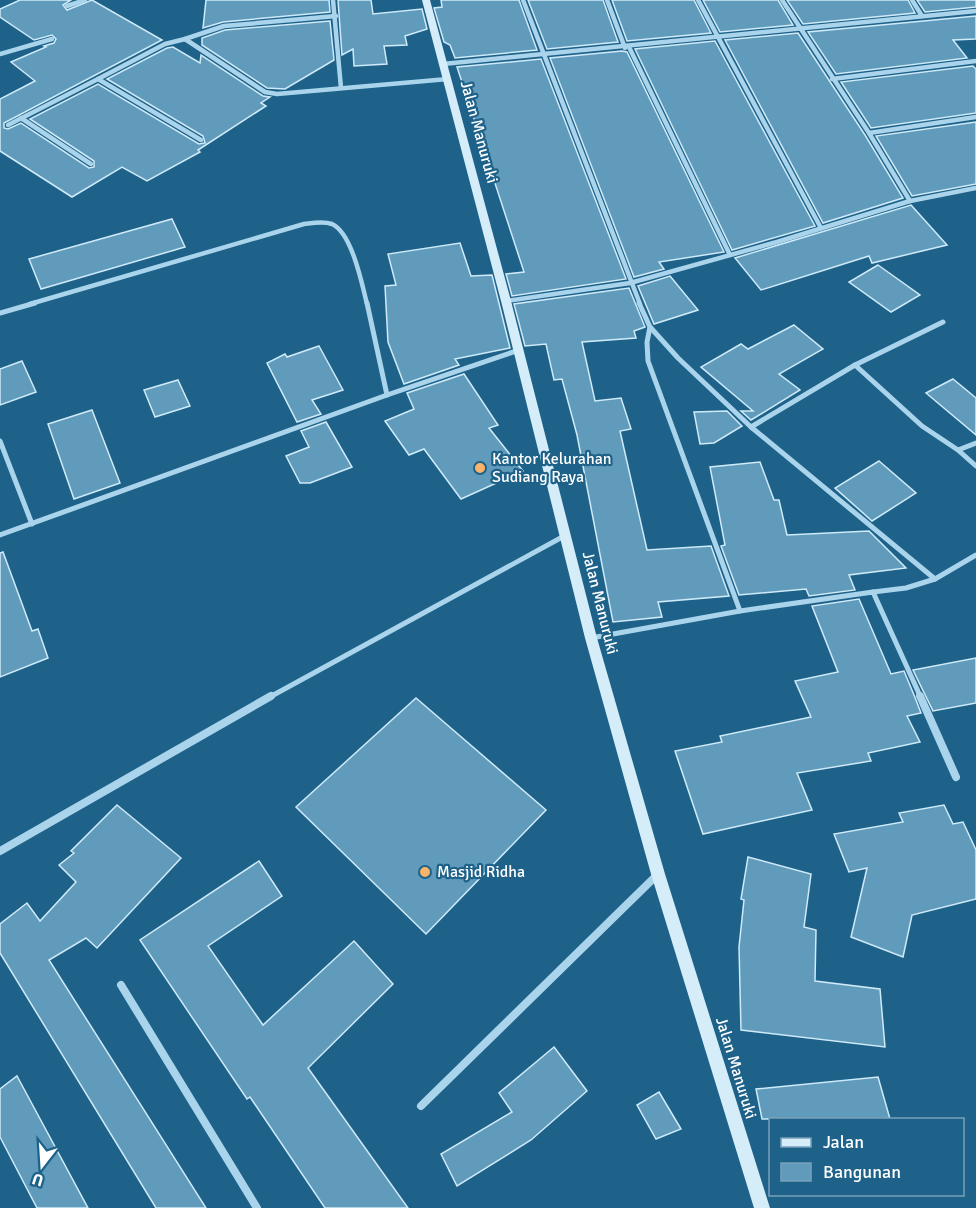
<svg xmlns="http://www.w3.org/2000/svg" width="976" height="1208" font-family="Signika,sans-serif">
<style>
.building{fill:#609bbc;stroke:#cfeaf8;stroke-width:1.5}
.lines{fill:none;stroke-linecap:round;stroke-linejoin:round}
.street-far2{stroke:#aad4eb;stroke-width:4.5}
.street-far1{stroke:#aad4eb;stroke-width:5}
.street{stroke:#aad4eb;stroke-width:8}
.secondary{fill:#d5ecf9;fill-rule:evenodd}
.poi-dot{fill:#fab469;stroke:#1e628a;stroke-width:2}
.labels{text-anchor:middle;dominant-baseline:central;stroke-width:4.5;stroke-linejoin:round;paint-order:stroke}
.street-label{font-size:16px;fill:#fff;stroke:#1e628a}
.poi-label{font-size:16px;fill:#fff;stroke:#1e628a;text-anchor:start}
</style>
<rect width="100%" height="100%" fill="#1e628a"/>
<g class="building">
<path d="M20 0H71L63 5 67 10 92 0 162 40 4 123V128L8 129 21 123 89 168 94 167V161L30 119 98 84 199 144 205 143 203 136 107 79 167 48 173 47 200 63 201 55 263 96 270 97 261 103 266 106 198 150 200 152 147 181 122 167 72 197 0 151V99L35 81 11 62 46 47 44 46 54 43 56 39 52 35 34 40 0 17V9Z"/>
<path d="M206 0H329L330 12 223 22 203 28Z"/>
<path d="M338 0H371L373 14 422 9 427 29 405 36 407 45 384 46 387 64 354 66 353 49 342 55Z"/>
<path d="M441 0H519L537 50 455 58 450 45 444 42 434 8 442 7Z"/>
<path d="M528 0H603L618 42 547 49Z"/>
<path d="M612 0H694L711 33 627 41Z"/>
<path d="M703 0H778L793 25 720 32Z"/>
<path d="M787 0H908L915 13 803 24Z"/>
<path d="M917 0H976V7L925 12Z"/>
<path d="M976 16V39L953 40 967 58 836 74 808 32Z"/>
<path d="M330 21 334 60 285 89 267 88 202 45V38L225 30Z"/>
<path d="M798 33 865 135 903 198 823 223 725 40Z"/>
<path d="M715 41 815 226 732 250 635 49Z"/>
<path d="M622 51 627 52 724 252 659 262 664 269 634 277 550 58Z"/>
<path d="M541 59 626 279 512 296 506 274 524 272 457 67Z"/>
<path d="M973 66 976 69V113L871 128 841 82Z"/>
<path d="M976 122V184L912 196 876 136Z"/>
<path d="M911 205 947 245 872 263 869 256 761 290 735 258Z"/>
<path d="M172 219 185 247 41 289 29 259Z"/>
<path d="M460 243 471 276 492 275 510 348 455 359 459 365 404 384 388 342 385 286 396 285 388 254Z"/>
<path d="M878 265 920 295 891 312 849 282Z"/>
<path d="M670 276 698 310 654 324 638 286Z"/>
<path d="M629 288 645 327 634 331 636 338 582 342 595 401 621 398 631 429 620 431 647 550 711 546 729 596 658 602 662 617 613 622 577 435 562 379 554 380 546 344 525 346 514 304Z"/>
<path d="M794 325 823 349 779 374 800 390 751 420 741 411H753L701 367 741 344 748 349Z"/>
<path d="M319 346 343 390 312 400 321 414 297 422 267 363 285 354 287 357Z"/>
<path d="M22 361 36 392 0 405V369Z"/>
<path d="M464 374 498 425 489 428 523 471 461 499 424 449 409 455 385 421 414 409 407 393Z"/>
<path d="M953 379 976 398V435L926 393Z"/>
<path d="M178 380 190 406 155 417 144 390Z"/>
<path d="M92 410 120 483 74 499 48 424Z"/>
<path d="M727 411 742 426 714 443 700 444 694 412Z"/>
<path d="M326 422 352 467 310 483H300L286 456 309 447 301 431Z"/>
<path d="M879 461 916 493 872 521 835 488Z"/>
<path d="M760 462 774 500H779L787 535 869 531 906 568 849 575 855 590 809 596 806 589 739 595 721 546 725 545 710 467Z"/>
<path d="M3 552 32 631 38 629 48 658 0 677V553Z"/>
<path d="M859 599 891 674 904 671 914 695 921 713 907 716 920 742 868 753 871 761 797 773 812 810 703 834 675 751 722 742 720 736 811 717 795 681 838 672 812 606Z"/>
<path d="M976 658V703L933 711 913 670Z"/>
<path d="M416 698 546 810 426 934 296 807Z"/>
<path d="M117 805 181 858 97 948 86 938 49 960 206 1208H156L0 953V924L27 903 40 921 76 882 59 865 74 853 71 851Z"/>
<path d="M944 805 953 824 963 822 976 850V899L912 915 903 957 851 937 867 868 849 872 834 834 903 822 899 813Z"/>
<path d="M748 857 811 874 804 927 816 930 815 981 880 989 885 1047 741 1030 739 947 744 900 741 899Z"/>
<path d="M259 861 282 896 208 946 263 1025 354 941 393 984 308 1068 408 1208H325L250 1097 247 1099 140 940Z"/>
<path d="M554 1047 587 1091 531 1140 457 1186 441 1154 512 1112 499 1093Z"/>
<path d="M17 1076 88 1208H37L0 1137V1089Z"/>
<path d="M878 1077 890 1119H762L756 1089Z"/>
<path d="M659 1092 681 1129 656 1139 637 1105Z"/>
</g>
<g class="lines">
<g class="street-far2">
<path d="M333 0 341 88"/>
<path d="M523 0 640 304"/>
<path d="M607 0 625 48"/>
<path d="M698 0 821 228"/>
<path d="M782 0 869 133 910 201"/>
<path d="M912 0 922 16"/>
<path d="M67 6 85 0"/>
<path d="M185 39 224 26 336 16"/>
<path d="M629 47 730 255"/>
<path d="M0 54 52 39"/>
<path d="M443 64 976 11"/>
<path d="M832 79 976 61"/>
<path d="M21 118 91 164"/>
<path d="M8 125 98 79"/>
<path d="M869 133 976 117"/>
<path d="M201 140 98 79 165 44 185 39 265 92 277 94 448 79"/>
<path d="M506 301 630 283 777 242 910 201 976 188"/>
<path d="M30 304 304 224C313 223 323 221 332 224 352 233 362 284 367 304"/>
</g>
<g class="street-far1">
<path d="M367 303 387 395"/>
<path d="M639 303 650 327 678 358 751 427 935 579"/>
<path d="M0 313 35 303"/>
<path d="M943 322 855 365 922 426 958 450 976 443"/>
<path d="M650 327 647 342 648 361 740 611"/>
<path d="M751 427 855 365"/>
<path d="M0 441 32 524"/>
<path d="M958 450 976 466"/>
<path d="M0 535 387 395 519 350"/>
<path d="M873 592 906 588 935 579 976 555"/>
<path d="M591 638 740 611 873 592 921 698"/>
<path d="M268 698 566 535"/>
</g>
<g class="street">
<path d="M920 696 956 777"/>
<path d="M0 851 271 696"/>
<path d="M121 985 257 1208"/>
<path d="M421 1106 658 874"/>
</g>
<path class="secondary" d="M422 0H430L511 301 597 638 665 874 770 1208H754L651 874 585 638 501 301Z"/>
</g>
<g class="poi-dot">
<circle cx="480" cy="468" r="6"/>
<circle cx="425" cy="872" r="6"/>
</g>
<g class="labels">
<g class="street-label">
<text transform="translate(479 132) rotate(75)">Jalan Manuruki</text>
<text transform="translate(600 603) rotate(76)">Jalan Manuruki</text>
<text transform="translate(736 1068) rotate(73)">Jalan Manuruki</text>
</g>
<g class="poi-label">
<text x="492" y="459">Kantor Kelurahan<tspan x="492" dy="18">Sudiang Raya</tspan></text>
<text x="437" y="872">Masjid Ridha</text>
</g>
</g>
<rect x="769" y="1118" width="195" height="78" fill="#1e628a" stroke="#78a1b9" stroke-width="1.5"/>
<rect x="781" y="1138" width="30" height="9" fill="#d5ecf9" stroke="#78a1b9" stroke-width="1.5"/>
<text x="823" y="1148" font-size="18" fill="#ffffff">Jalan</text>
<rect x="781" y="1163" width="30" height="18" fill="#609bbc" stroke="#78a1b9" stroke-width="1.5"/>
<text x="823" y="1178" font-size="18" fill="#ffffff">Bangunan</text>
<g transform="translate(42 1166) rotate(197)" stroke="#1e628a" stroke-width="4.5" paint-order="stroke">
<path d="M0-4.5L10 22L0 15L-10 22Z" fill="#ffffff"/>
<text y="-9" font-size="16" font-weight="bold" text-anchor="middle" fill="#ffffff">U</text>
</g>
</svg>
